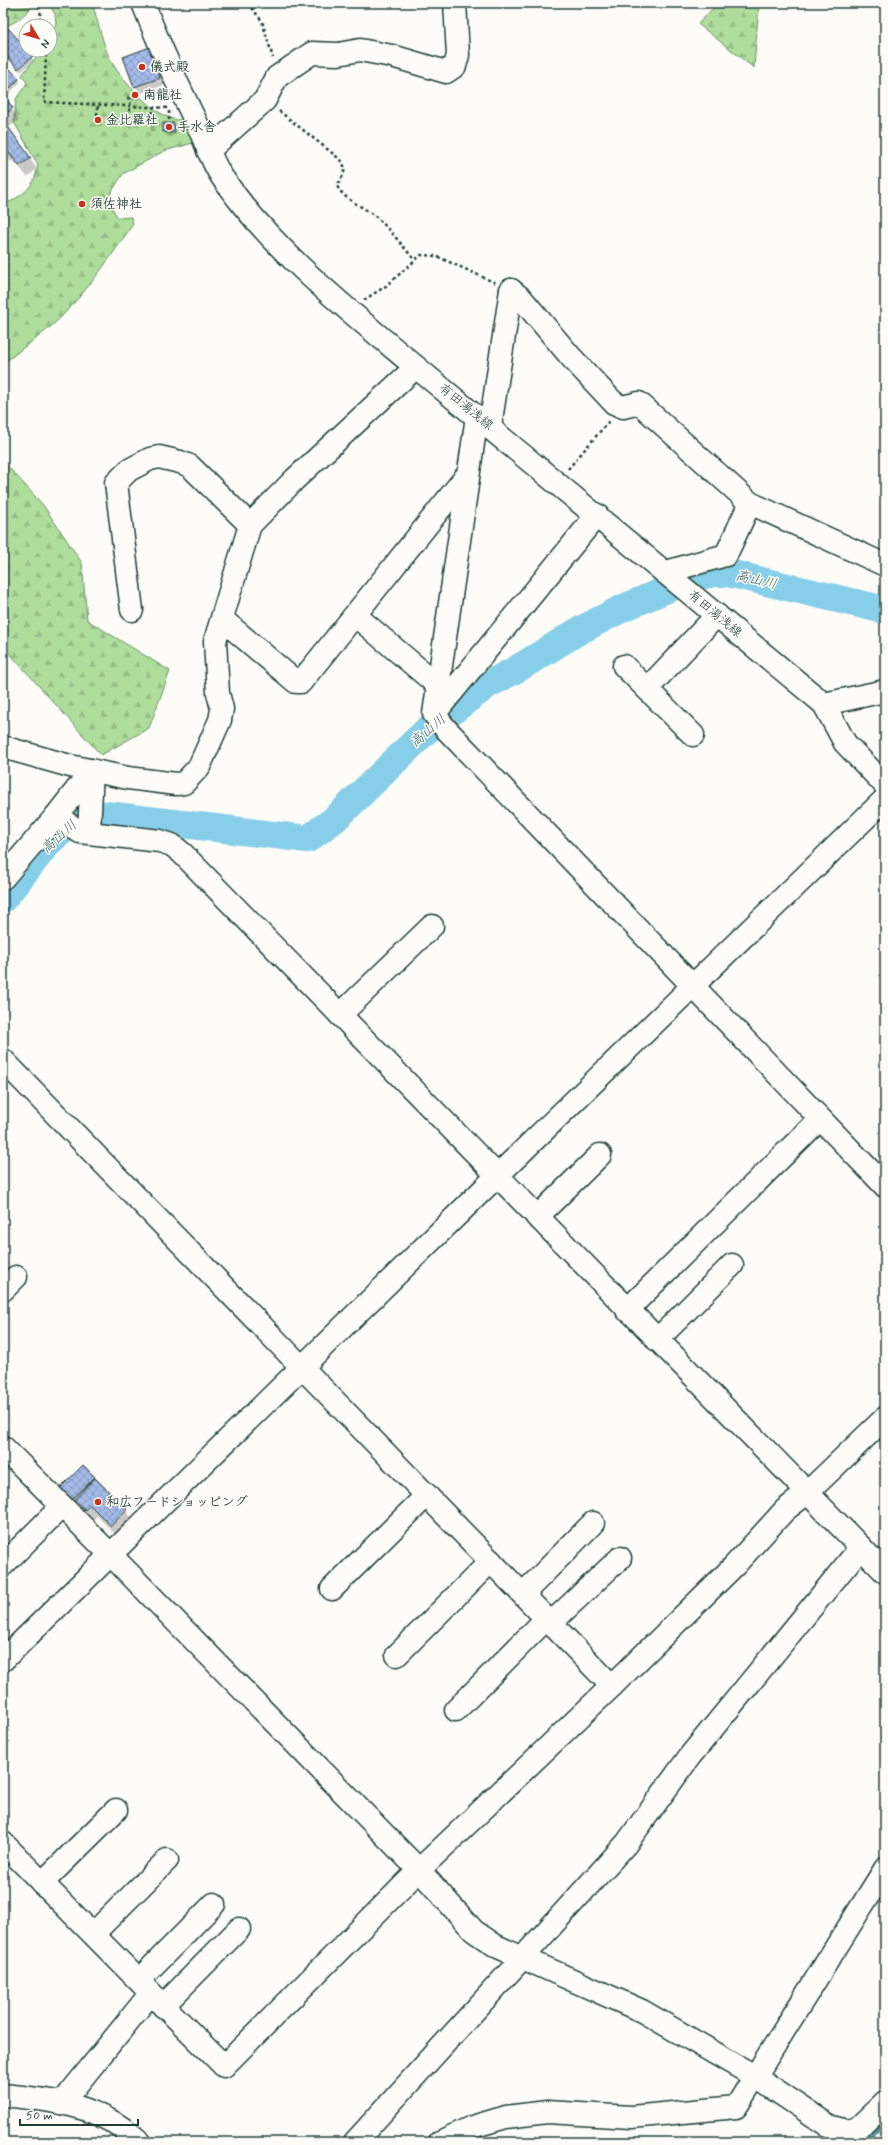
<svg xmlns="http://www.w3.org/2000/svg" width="888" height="2145" font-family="Mynerve,'Klee One',sans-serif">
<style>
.forest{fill:url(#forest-firs);stroke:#678d68}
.shadow{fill:#0003}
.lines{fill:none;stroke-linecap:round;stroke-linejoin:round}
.stream{stroke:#5d94a0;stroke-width:4.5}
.river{stroke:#87cee8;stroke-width:28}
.building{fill:url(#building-cross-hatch);stroke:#1f3d34}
.minor-casing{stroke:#1f3d34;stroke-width:25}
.major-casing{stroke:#1f3d34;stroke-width:25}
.path{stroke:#1f3d34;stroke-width:2.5;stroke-dasharray:3 3;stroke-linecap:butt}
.minor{stroke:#fdfcf7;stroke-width:22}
.major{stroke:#fdfcf7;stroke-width:22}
.poi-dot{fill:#c8321e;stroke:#fdfcf7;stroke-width:1.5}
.labels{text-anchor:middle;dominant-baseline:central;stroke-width:3;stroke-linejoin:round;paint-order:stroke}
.poi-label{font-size:13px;font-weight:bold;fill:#1f3d34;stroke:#fdfcf7;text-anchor:start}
.street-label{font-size:13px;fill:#1f3d34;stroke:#fdfcf7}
.water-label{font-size:14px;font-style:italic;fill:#396161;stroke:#fdfcf7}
</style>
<defs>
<pattern id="forest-firs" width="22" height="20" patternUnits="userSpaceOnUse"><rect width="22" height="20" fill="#afdd9c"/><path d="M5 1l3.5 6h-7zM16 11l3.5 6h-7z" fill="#96bf87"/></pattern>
<pattern id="building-cross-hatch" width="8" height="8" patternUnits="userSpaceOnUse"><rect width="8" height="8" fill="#a6bbe9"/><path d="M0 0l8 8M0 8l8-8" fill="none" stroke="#8799be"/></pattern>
</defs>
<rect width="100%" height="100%" fill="#fdfcf7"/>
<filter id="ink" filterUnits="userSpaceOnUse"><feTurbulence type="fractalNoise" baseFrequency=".025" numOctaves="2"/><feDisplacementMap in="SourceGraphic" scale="8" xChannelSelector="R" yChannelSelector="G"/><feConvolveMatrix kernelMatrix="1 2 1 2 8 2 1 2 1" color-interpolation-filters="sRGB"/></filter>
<g filter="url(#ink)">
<g class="forest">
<path d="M3 3H28L30 9 18 20 3 28Z"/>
<path d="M48 3H92C98 21 102 42 110 59 120 79 154 116 177 120 181 120 186 119 190 119L197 142 164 151 123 174 110 194 113 210 118 218 131 217 133 224C110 258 90 287 62 316 44 335 21 347 3 365V201L10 202C28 191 34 186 38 165L14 122 16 99 27 83 22 75 42 50H50V38L56 24 55 14Z"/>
<path d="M718 3H759L754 68 698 24Z"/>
<path d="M3 461 43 505 82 563 87 620 170 671 149 728 101 755 3 646Z"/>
</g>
<g class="shadow">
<path d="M3 34 34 60 21 72 3 52Z"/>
<path d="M149 49 164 85 139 94 124 58Z"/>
<path d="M3 77 19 79 20 82 9 94 3 88Z"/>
<path d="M127 94H130L131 100 129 99Z"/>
<path d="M134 94H138L139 100H136Z"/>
<path d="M3 96 19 120 8 128 37 169 27 177 14 160 11 162 3 151Z"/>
<path d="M96 119H100L102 126H97Z"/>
<path d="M126 121H130L132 128 128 127Z"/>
<path d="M150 124 154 125 156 131H151Z"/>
<path d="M174 124 176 135H166L164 132Z"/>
<path d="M3 177 8 186 3 189Z"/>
<path d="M94 1477 126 1510 133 1521 118 1537 97 1516 92 1521 78 1505 70 1513 59 1502Z"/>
</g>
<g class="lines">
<path class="stream" d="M864 2142 885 2121"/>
<path class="river" d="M3 899 50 841 75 820 98 814 308 839 335 819 427 730 487 685 517 669 577 632 621 609 695 577 714 573H728L885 610"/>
</g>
<g class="building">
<path d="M8 28 33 56 18 69 3 52V33Z"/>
<path d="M150 47 160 78 134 87 123 57Z"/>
<path d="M10 69 19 79 7 91 3 87V76Z"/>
<path d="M3 94 13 108 3 116Z"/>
<path d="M3 120 31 158 19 166 6 149 3 150Z"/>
<path d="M163 123H174L175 132H163Z"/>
<path d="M83 1465 95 1477 65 1506 54 1494Z"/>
<path d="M95 1478 127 1509 111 1526 90 1505 85 1510 74 1500Z"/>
</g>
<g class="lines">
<defs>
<g id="minor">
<path d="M208 151 265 100 277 77 312 53 338 54 360 50 392 56 446 72 455 66 458 55 455 3"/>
<path d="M511 290 522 299 570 356 614 403 623 407 639 403 750 503 885 565"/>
<path d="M477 416 434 714 446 729 885 1186"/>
<path d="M490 427 511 290"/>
<path d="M666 572 726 555 750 503"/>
<path d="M132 610 116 483 129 470 150 459 159 457 180 462 190 466 250 525"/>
<path d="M356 616 448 694"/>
<path d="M223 620 296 682H301L468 474"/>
<path d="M624 666 693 735"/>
<path d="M647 689 717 615"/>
<path d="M435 713 597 515"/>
<path d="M3 747 70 766 128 778 176 784 184 783 199 767 220 720 222 709 218 693 215 641 250 525 295 479 416 367"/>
<path d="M56 816 80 832 160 841 172 845 182 853 885 1572"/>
<path d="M3 878 56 816 92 770 89 832"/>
<path d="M340 1015 432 926"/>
<path d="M3 1060 612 1686"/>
<path d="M537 1217 600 1155"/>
<path d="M3 1290 16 1277"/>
<path d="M627 1310 820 1119"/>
<path d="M657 1340 732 1265"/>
<path d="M3 1447 111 1555 419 1870 474 1931 496 1946 642 2011 756 2077 829 2126 846 2131 855 2129"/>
<path d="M3 1565 62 1506"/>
<path d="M332 1589 427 1495"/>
<path d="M523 1594 593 1523"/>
<path d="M551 1623 620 1558"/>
<path d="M397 1655 491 1561"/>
<path d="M3 1660 497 1176 885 799"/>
<path d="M456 1710 547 1618"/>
<path d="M3 1843 151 1993"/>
<path d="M42 1883 116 1810"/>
<path d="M94 1933 167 1860"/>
<path d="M139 1980 214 1904"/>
<path d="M163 2006 239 1929"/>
<path d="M3 2095C56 2100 99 2105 140 2142"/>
<path d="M62 2103 151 1993 224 2066 419 1870 612 1686 734 1566 785 1510 807 1493 885 1418"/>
<path d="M845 2140 885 2102"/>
<path d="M355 2142 626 1844 690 1756 861 1547"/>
<path d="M440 2142 472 2127 506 2117 547 2112 631 2117 736 2107 885 1869"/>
</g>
<g id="major">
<path d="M143 3C160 47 179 88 200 130 207 146 212 162 222 177 272 250 348 310 416 367L824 704 845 743 885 785"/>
<path d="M824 704 885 691"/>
</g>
</defs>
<use href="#minor" class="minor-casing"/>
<use href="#major" class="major-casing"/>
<g class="path">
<path d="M248 3 262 21 273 58"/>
<path d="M37 26 41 17 39 3"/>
<path d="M21 43 26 39"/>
<path d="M42 50 46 54 44 102 169 108"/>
<path d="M3 63 8 57"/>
<path d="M127 98 134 99"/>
<path d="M279 111 341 160C348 170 343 176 337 186 345 201 363 206 375 216 390 229 402 246 415 260"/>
<path d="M97 115 98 105"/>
<path d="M129 117 131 98"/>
<path d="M152 120 153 108"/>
<path d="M169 120V111"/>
<path d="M364 300 386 286 421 255 436 256 496 283"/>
<path d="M568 469 609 421"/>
</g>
<use href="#minor" class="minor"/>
<use href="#major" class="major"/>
</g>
</g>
<g class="poi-dot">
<circle cx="142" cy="67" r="4"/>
<circle cx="135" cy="95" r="4"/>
<circle cx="98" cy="120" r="4"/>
<circle cx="169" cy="127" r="4"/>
<circle cx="82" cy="204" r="4"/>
<circle cx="98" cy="1502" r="4"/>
</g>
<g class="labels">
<g class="poi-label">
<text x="150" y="67">儀式殿</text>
<text x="143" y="95">南龍社</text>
<text x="106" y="120">金比羅社</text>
<text x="177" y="127">手水舎</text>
<text x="90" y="204">須佐神社</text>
<text x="106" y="1502">和広フードショッピング</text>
</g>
<g class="street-label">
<text transform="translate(466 407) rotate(39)">有田湯浅線</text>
<text transform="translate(715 614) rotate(40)">有田湯浅線</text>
</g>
<g class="water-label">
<text transform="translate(756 580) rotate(13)">高山川</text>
<text transform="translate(428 731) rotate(-41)">高山川</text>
<text transform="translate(59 837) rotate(-42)">高山川</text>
</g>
</g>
<rect width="888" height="2145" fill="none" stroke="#fdfcf7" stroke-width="16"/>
<rect x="8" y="8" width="872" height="2129" fill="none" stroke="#1f3d34" stroke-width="1.5" filter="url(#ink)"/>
<g transform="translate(38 38) rotate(128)"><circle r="19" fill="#fdfcf7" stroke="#a4b0a9"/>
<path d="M0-3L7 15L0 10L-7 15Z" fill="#c8321e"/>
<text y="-6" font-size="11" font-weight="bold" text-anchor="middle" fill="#1f3d34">N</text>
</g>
<path d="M20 2119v6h118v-6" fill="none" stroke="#1f3d34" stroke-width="2"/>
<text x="26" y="2119" font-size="12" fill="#1f3d34" stroke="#fdfcf7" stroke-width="3" paint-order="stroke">50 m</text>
</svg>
